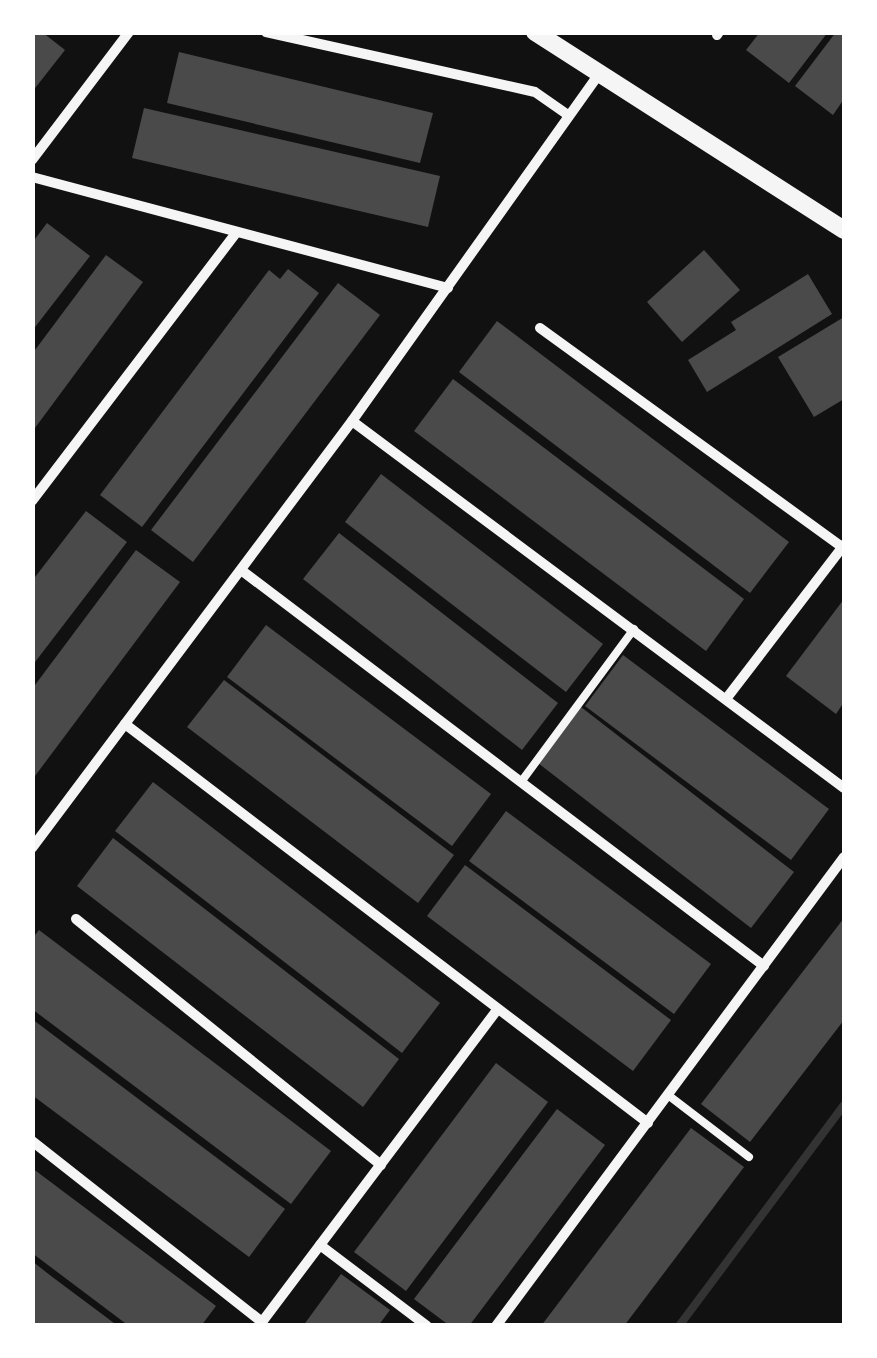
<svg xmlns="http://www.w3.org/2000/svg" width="877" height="1358" font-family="'Crimson Pro',serif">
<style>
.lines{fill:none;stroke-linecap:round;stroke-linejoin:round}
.stream{stroke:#333;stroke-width:8}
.building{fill:#4a4a4a}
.service{stroke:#f5f5f5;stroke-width:8}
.minor{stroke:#f5f5f5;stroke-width:10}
.tertiary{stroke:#f5f5f5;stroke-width:18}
</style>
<rect width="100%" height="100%" fill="#111"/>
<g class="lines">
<path class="stream" d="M679 1326 844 1105"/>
</g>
<g class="building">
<path d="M32 32H42L65 50 32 92Z"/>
<path d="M760 32H828L789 83 746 50Z"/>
<path d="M836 32H844V99L833 115 795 86Z"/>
<path d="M179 52 433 113 420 163 167 103Z"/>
<path d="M144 108 440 176 428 227 132 158Z"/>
<path d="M47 223 90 256 32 331V243Z"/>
<path d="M704 250 740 290 682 342 647 302Z"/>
<path d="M106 255 143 282 32 432V354Z"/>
<path d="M288 269 319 293 142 527 100 495 269 270 280 279Z"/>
<path d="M808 274 832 314 707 392 688 360 736 330 731 322Z"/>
<path d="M338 283 380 315 193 562 151 530Z"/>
<path d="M844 317V399L814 417 778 357Z"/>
<path d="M497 321 789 542 750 593 459 372Z"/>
<path d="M453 379 744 599 706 651 414 431Z"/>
<path d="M381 474 603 644 566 692 345 522Z"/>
<path d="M86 511 127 542 32 666V581Z"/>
<path d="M339 533 558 703 522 750 303 579Z"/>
<path d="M136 550 180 582 32 780V689Z"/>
<path d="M844 599V702L836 714 786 676Z"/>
<path d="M266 625 491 794 452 846 227 677Z"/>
<path d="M623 655 829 809 791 860 585 706Z"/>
<path d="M224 680 454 855 418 903 187 727Z"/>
<path d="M581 707 794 872 751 928 538 763Z"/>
<path d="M153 782 440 1003 402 1053 115 831Z"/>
<path d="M506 811 711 964 674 1014 469 861Z"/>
<path d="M113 838 399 1059 363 1107 77 886Z"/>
<path d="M465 865 671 1020 633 1071 427 916Z"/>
<path d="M844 918V1020L750 1142 701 1104Z"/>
<path d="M39 930 331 1151 291 1204 32 1009V939Z"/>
<path d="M32 1019 285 1209 249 1257 32 1095Z"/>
<path d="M496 1063 548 1102 406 1291 354 1252Z"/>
<path d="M557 1109 605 1145 469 1326H450L414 1299Z"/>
<path d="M691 1128 744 1167 692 1236 624 1326H541Z"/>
<path d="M32 1168 216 1306 201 1326H129L32 1253Z"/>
<path d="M32 1261 51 1276 118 1326H32Z"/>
<path d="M341 1274 390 1310 378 1326H303Z"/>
</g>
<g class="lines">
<g class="service">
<path d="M521 782 634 629"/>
<path d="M668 1095 749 1157"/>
</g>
<g class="minor">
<path d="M266 32 535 92 568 115"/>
<path d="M717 35 719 32"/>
<path d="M32 160 129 32"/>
<path d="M32 177 448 288"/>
<path d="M540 328 842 547"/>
<path d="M352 421 844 788"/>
<path d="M32 501 236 233"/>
<path d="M241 570 764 966"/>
<path d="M726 699 844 545"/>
<path d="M125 724 648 1123"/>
<path d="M32 848 352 421 599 74"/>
<path d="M76 919 381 1165"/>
<path d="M32 1141 262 1322"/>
<path d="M320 1245 427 1326"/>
<path d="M259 1326 497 1010"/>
<path d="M496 1326 844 857"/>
</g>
<path class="tertiary" d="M535 32 844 230"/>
</g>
<rect width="877" height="1358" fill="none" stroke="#ffffff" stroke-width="70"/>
</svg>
